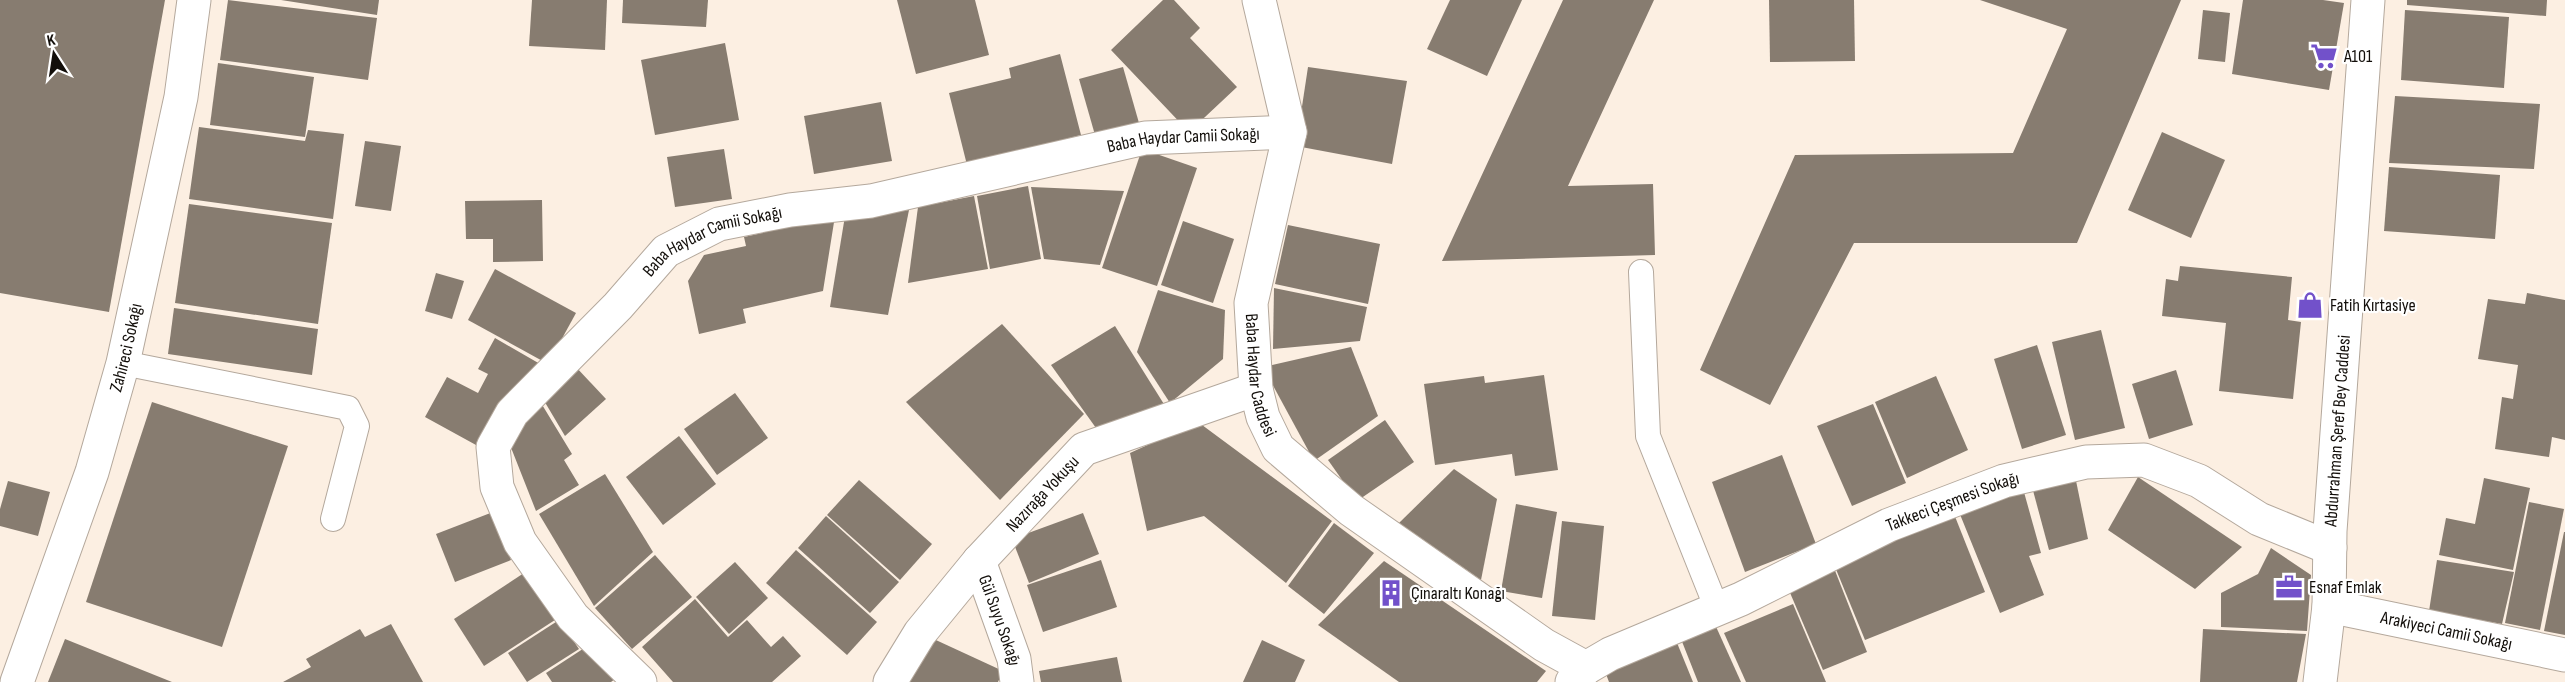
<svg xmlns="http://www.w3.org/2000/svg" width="2565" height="682" font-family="'Sofia Sans Condensed',sans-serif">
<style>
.building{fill:#877c70}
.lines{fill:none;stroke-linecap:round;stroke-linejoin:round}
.service-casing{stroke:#b4a89c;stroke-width:26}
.minor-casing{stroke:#b4a89c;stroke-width:35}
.service{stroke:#fff;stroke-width:24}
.minor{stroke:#fff;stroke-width:33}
.labels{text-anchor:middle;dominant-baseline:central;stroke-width:4.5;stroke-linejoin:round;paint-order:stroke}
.poi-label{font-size:18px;fill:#120e0a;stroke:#fff;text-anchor:start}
.street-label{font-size:18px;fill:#120e0a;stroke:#fff}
</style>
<rect width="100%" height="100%" fill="#fcefe2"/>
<g class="building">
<path d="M0 0H165L109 312 0 293Z"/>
<path d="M228 0 377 18 368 80 220 60Z"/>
<path d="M281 0H379L377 15Z"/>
<path d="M532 0H607L605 50 529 46Z"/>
<path d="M623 0H708L706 27 622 23Z"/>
<path d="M897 0H975L989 55 916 74Z"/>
<path d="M1163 0H1174L1200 28 1190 38 1237 87 1189 132 1111 50Z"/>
<path d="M1450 0H1522L1487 76 1427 49Z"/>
<path d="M1563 0H1654L1568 186 1653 184 1655 255 1442 261Z"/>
<path d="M1769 0H1854L1855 61 1770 62Z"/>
<path d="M1980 0H2181L2077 243H1854L1770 405 1700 370 1795 155 2013 153 2067 29Z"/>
<path d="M2243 0H2323L2344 3 2329 90 2232 74Z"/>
<path d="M2407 0H2547L2546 16 2407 5Z"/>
<path d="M2203 10 2230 13 2225 62 2198 59Z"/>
<path d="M2405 10 2509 17 2504 88 2401 80Z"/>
<path d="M725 43 739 120 655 135 641 60Z"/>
<path d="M1060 54 1081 135 967 165 949 93 1011 78 1009 68Z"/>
<path d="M218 63 314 77 305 137 210 125Z"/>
<path d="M1123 67 1139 123 1095 135 1079 79Z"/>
<path d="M1308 67 1407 81 1392 164 1296 146Z"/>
<path d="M2395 96 2540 104 2534 169 2389 163Z"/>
<path d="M881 102 892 161 814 174 804 116Z"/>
<path d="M199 127 305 141 308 130 344 134 333 219 189 199Z"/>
<path d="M2162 132 2225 160 2191 238 2128 210Z"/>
<path d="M365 141 401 146 391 211 355 206Z"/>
<path d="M724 149 732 199 675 207 667 157Z"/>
<path d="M1142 149 1197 168 1157 286 1102 268Z"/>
<path d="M2389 167 2500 175 2495 239 2384 231Z"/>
<path d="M1028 186 1041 259 990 269 977 196Z"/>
<path d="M1031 187 1124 191 1100 265 1044 259Z"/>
<path d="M974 196 988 269 908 283 918 207Z"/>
<path d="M542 200 543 261 493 262V239H466L465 201Z"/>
<path d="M189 204 332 223 318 324 175 303Z"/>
<path d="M909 210 888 315 830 307 845 216Z"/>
<path d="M835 216 823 291 743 309 746 323 699 334 688 281 704 255 746 246 744 237Z"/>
<path d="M1183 221 1234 239 1213 303 1161 285Z"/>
<path d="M1288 225 1380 244 1368 304 1275 284Z"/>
<path d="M2180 266 2292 277 2288 320 2301 322 2293 399 2219 391 2226 323 2162 316 2166 279 2178 281Z"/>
<path d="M495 269 576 313 548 364 468 320Z"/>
<path d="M436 273 464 281 452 319 425 311Z"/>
<path d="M1274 288 1367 307 1360 341 1273 349Z"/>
<path d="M1158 290 1225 310 1223 359 1170 403 1137 352Z"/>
<path d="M2527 293 2565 300V440L2552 437 2549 457 2495 449 2502 397 2513 399 2518 365 2478 359 2488 299 2525 304Z"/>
<path d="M174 308 318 329 312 375 168 354Z"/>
<path d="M1002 324 1084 414 1000 500 906 402Z"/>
<path d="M1115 326 1167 409 1101 435 1051 365Z"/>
<path d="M2101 330 2125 428 2075 440 2052 342Z"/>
<path d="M495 338 547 368 476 445 425 417 447 377 478 393 488 374 478 369Z"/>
<path d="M2037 345 2066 435 2022 449 1994 359Z"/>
<path d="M1351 347 1378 416 1314 461 1263 367Z"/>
<path d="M575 366 606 399 565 436 543 399Z"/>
<path d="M2176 370 2193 425 2149 439 2132 384Z"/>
<path d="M1544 375 1558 470 1515 476 1512 454 1435 465 1424 384 1484 376 1485 383Z"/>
<path d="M1936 376 1968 450 1907 478 1875 402Z"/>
<path d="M735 393 768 438 717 475 684 429Z"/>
<path d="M152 402 288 446 222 647 86 602Z"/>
<path d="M541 403 572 454 564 460 579 485 536 511 506 435Z"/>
<path d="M1873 404 1906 483 1852 506 1817 426Z"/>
<path d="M1385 420 1414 462 1357 501 1328 460Z"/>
<path d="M1198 422 1332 521 1286 583 1204 516 1147 531 1130 453Z"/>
<path d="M679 436 716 484 663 525 626 477Z"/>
<path d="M1782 455 1816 544 1745 572 1712 482Z"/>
<path d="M1454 469 1497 499 1481 580 1399 523Z"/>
<path d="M2074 471 2088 539 2049 550 2031 483Z"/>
<path d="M605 474 653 552 594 606 539 514Z"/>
<path d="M2138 477 2242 547 2195 589 2108 530Z"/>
<path d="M2484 478 2530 488 2513 570 2439 555 2446 518 2475 524Z"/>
<path d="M859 480 932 544 900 580 827 515Z"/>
<path d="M8 481 50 492 38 536 0 526V509Z"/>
<path d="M2022 485 2041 553 2029 556 2044 595 2000 613 1957 507Z"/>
<path d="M2529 502 2564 509 2540 630 2505 623Z"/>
<path d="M1516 504 1557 512 1542 598 1501 591Z"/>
<path d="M493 512 511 560 455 582 436 534Z"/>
<path d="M1083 513 1099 554 1029 583 1012 539Z"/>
<path d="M1954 514 1985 592 1865 640 1833 562Z"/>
<path d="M826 516 899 582 870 613 798 548Z"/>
<path d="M1562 521 1604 526 1595 620 1552 616Z"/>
<path d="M1334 523 1374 553 1324 614 1288 586Z"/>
<path d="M2564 532H2565V635L2544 631Z"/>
<path d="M2271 548 2311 575 2307 631 2221 627V593L2258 574Z"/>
<path d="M796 550 877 622 847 655 766 583Z"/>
<path d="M655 555 692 597 632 649 595 608Z"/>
<path d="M1101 560 1117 607 1043 632 1027 585Z"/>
<path d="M2437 560 2514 572 2502 624 2429 611Z"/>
<path d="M1384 561 1546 671 1537 682H1399L1318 625Z"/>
<path d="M735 562 768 598 729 634 696 597Z"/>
<path d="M1832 563 1867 652 1823 670 1785 581Z"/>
<path d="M527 571 558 618 484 666 454 619Z"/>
<path d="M695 599 728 637 747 620 771 647 783 636 801 656 772 682H673L642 647Z"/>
<path d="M1793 604 1826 682H1746L1724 633Z"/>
<path d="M559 620 579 649 527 682 508 653Z"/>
<path d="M1713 620 1741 682H1698L1679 634Z"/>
<path d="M391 624 423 682H283L311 667 306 659 360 629 365 637Z"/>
<path d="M2203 629 2306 634 2297 682H2200Z"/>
<path d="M1673 633 1693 682H1609L1606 674Z"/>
<path d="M925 635 1003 671 998 682H902Z"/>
<path d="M65 639 172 682H48Z"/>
<path d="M1262 640 1305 660 1295 682H1243Z"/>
<path d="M592 643 615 679 611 682H552L546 673Z"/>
<path d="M1117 657 1122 682H1041L1039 671Z"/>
</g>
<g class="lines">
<defs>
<g id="service">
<path d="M1641 272 1648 436 1717 609"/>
<path d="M123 363 348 408 357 426 333 519"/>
</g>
<g id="minor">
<path id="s1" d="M1259 0 1290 132 1251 303 1256 389 1263 417 1278 448 1351 510 1544 645 1586 668"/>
<path id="s2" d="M979 561 1014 659 1017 682"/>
<path id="s3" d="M2329 606 2565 655"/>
<path id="s4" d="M17 682 92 472 123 363 181 97 194 0"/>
<path id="s5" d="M640 682 573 617 520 542 497 487 493 447 512 413 618 306 666 251 719 224 790 210 871 201 1145 138 1290 132"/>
<path id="s6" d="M890 682 920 633 979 561 1084 449 1256 389"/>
<path id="s7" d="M1572 682 1586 668 1610 654 1741 599 1889 525 2004 481 2086 462 2144 460 2199 481 2259 519 2330 548"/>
<path id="s8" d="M2320 682 2329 606 2330 531 2368 0"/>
</g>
</defs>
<use href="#service" class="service-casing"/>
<use href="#minor" class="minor-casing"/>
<use href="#service" class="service"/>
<use href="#minor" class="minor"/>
</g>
<defs>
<symbol id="supermarket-bare" viewBox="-9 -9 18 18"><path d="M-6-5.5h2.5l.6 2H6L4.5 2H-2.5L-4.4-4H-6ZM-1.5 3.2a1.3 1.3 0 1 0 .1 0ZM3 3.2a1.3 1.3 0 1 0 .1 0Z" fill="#7251ca" stroke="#fff" stroke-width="2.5" paint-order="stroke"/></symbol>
<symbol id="shop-bare" viewBox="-9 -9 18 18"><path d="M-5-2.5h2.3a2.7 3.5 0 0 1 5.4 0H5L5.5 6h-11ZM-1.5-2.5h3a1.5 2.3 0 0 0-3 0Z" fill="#7251ca" stroke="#fff" stroke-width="2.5" paint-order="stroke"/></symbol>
<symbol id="office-bare" viewBox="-9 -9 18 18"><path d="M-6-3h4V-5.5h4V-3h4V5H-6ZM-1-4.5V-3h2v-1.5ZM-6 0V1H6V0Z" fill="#7251ca" stroke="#fff" stroke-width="2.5" paint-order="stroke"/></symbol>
<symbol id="building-bare" viewBox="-9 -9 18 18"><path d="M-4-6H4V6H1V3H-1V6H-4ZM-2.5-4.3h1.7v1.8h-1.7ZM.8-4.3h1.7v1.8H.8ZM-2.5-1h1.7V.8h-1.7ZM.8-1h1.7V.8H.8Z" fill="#7251ca" stroke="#fff" stroke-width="2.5" paint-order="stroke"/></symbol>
</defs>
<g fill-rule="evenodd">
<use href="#supermarket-bare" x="2305" y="37" width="38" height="38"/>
<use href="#shop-bare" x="2291" y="286" width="38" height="38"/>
<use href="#office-bare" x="2270" y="568" width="38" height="38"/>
<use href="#building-bare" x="1372" y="574" width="38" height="38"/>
</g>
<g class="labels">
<g class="poi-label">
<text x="2344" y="56">A101</text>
<text x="2330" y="305">Fatih Kırtasiye</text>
<text x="2309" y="587">Esnaf Emlak</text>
<text x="1411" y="593">Çınaraltı Konağı</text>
</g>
<g class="street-label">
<text stroke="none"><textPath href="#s5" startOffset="1080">Baba Haydar Camii Sokağı</textPath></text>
<text stroke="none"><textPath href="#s5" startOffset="594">Baba Haydar Camii Sokağı</textPath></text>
<text stroke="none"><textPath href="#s4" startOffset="352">Zahireci Sokağı</textPath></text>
<text stroke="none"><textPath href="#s1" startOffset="384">Baba Haydar Caddesi</textPath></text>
<text stroke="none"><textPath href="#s8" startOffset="252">Abdurrahman Şeref Bey Caddesi</textPath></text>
<text stroke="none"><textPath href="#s6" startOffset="243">Nazırağa Yokuşu</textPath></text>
<text stroke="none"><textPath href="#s7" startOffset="423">Takkeci Çeşmesi Sokağı</textPath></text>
<text stroke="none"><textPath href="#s2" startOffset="63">Gül Suyu Sokağı</textPath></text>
<text stroke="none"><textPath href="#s3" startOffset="120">Arakiyeci Camii Sokağı</textPath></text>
</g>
</g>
<g transform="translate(54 54) rotate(348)" stroke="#ffffff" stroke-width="4.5" paint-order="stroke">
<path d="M0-4.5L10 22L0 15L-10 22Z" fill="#120e0a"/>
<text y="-9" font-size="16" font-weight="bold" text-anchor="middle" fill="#120e0a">K</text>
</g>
</svg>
